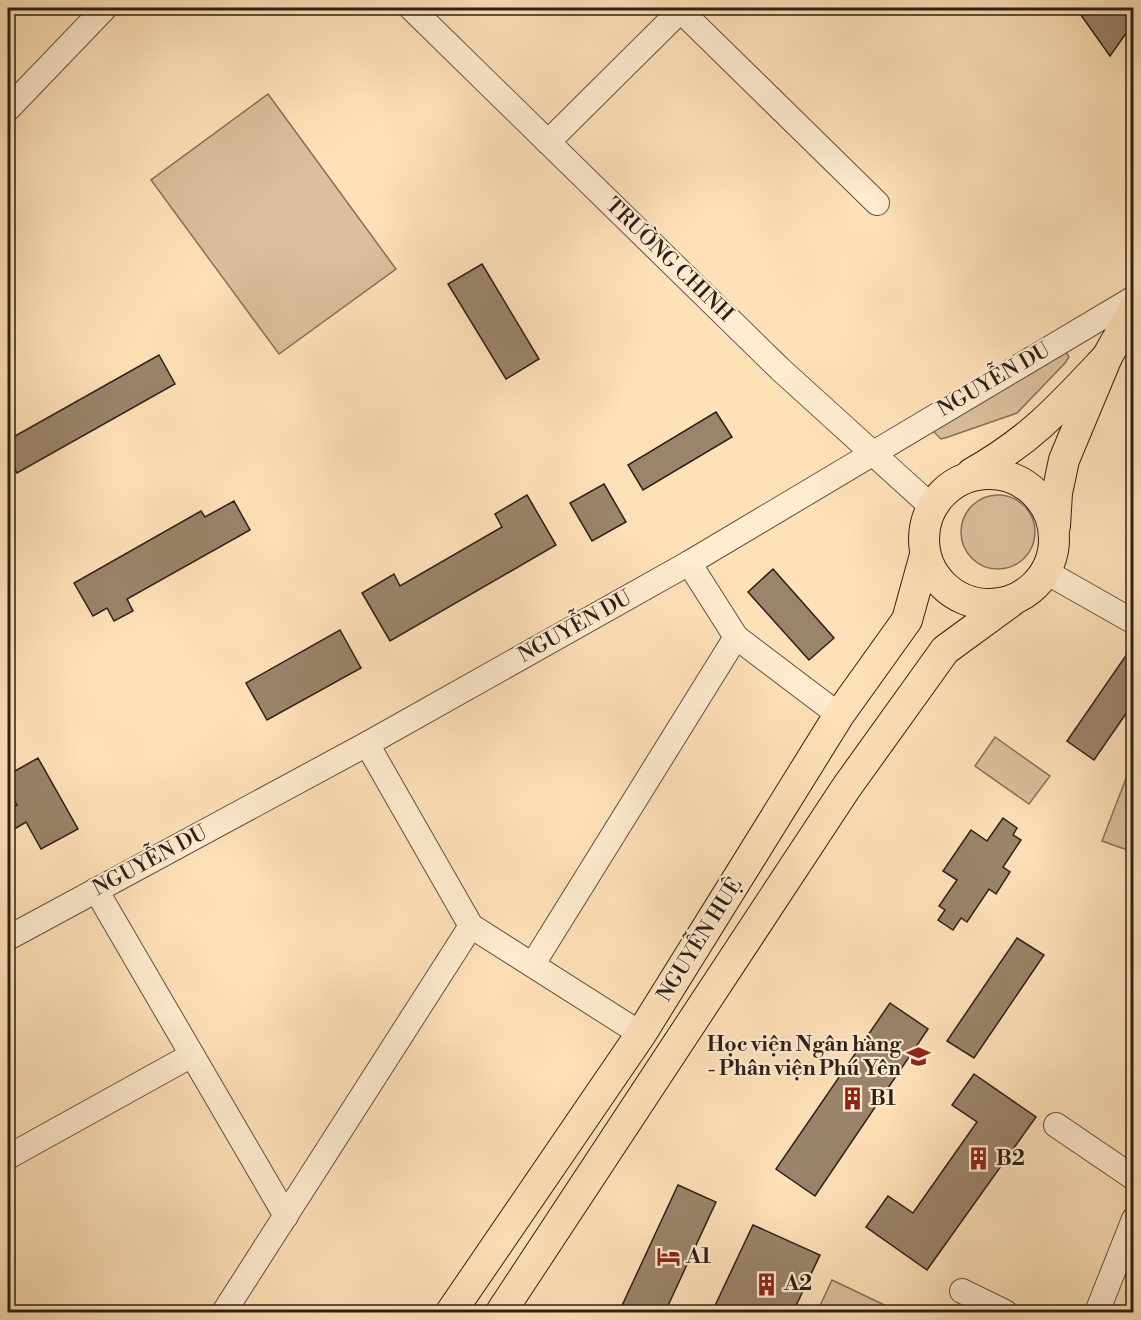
<svg xmlns="http://www.w3.org/2000/svg" width="1141" height="1320" font-family="'Libre Bodoni',serif">
<style>
.green{fill:#dbc09d;stroke:#84705a;stroke-width:1.5}
.building{fill:#9a846b;stroke:#2c1f18;stroke-width:1.5}
.lines{fill:none;stroke-linecap:round;stroke-linejoin:round}
.minor-casing{stroke:#615040;stroke-width:26}
.major-casing{stroke:#2c1f18;stroke-width:32}
.minor{stroke:#ffecd1;stroke-width:24}
.major{stroke:#ffe1b8;stroke-width:30}
.labels{text-anchor:middle;dominant-baseline:central;stroke-width:4.5;stroke-linejoin:round;paint-order:stroke}
.street-label{font-size:21px;fill:#2c1f18;stroke:#ffecd1}
.poi-label{font-size:21px;font-weight:bold;fill:#2c1f18;stroke:#ffecd1;text-anchor:start}
</style>
<rect width="100%" height="100%" fill="#ffe1b8"/>
<filter id="stains"><feTurbulence type="fractalNoise" baseFrequency=".00333" numOctaves="4"/><feColorMatrix values="0 0 0 0 .2 0 0 0 0 .09 0 0 0 0 .02 0 0 0 .5 -.17"/></filter>
<radialGradient id="worn" r=".72"><stop offset=".6" stop-color="#630" stop-opacity="0"/><stop offset="1" stop-color="#630" stop-opacity=".3"/></radialGradient>
<g class="green">
<path d="M268 94 396 269 279 354 151 180Z"/>
<path d="M1066 352 1069 357 1065 363 1017 413 948 437 941 439 933 431Z"/>
<circle cx="998" cy="532" r="37"/>
<path d="M995 737 1050 776 1029 804 975 766Z"/>
<path d="M1133 760 1134 852H1133L1102 841Z"/>
<path d="M832 1280 899 1312H817Z"/>
</g>
<g class="building">
<path d="M1076 8H1134V22L1110 56Z"/>
<path d="M482 264 539 359 506 379 448 284Z"/>
<path d="M159 355 175 384 17 473 8 455V440Z"/>
<path d="M716 412 732 437 643 490 628 465Z"/>
<path d="M604 484 626 522 592 541 570 503Z"/>
<path d="M527 495 556 545 390 641 362 593 394 574 400 586 502 527 495 514Z"/>
<path d="M234 501 250 530 127 599 133 611 114 621 107 608 93 616 74 583 201 511 205 517Z"/>
<path d="M773 569 834 638 809 660 748 592Z"/>
<path d="M340 630 361 668 267 720 246 683Z"/>
<path d="M1127 654 1134 659V702L1094 760 1067 741Z"/>
<path d="M38 758 78 829 41 849 26 822 8 833V811L17 805 8 789V775Z"/>
<path d="M1003 818 1017 828 1013 835 1021 840 1003 867 1010 872 996 894 989 889 967 922 961 918 953 930 938 920 945 910 939 906 957 880 943 871 971 830 987 841Z"/>
<path d="M1017 938 1044 955 974 1058 947 1041Z"/>
<path d="M890 1003 928 1029 815 1196 776 1169Z"/>
<path d="M974 1074 1036 1117 927 1270 866 1227 888 1196 913 1213 977 1122 952 1105Z"/>
<path d="M678 1185 716 1202 665 1312H619Z"/>
<path d="M753 1225 820 1255 793 1312H712Z"/>
</g>
<g class="lines">
<defs>
<g id="minor">
<path d="M411 8 780 369 932 507"/>
<path d="M678 8 877 203"/>
<path d="M8 109 105 8"/>
<path d="M548 142 681 10"/>
<path d="M689 563 736 637 839 715"/>
<path d="M1046 572 1134 622"/>
<path d="M367 744 471 926 641 1034"/>
<path d="M96 890 286 1216"/>
<path d="M8 938 367 744 689 563 1134 298"/>
<path d="M533 964 736 637"/>
<path d="M1056 1125 1134 1178"/>
<path d="M8 1157 192 1055"/>
<path d="M962 1291 1005 1312"/>
<path d="M224 1312 471 926"/>
<path d="M1097 1312 1134 1219"/>
</g>
<g id="major">
<path d="M1107 357 1134 309"/>
<path d="M972 473C1031 440 1061 406 1107 357L1064 460 1057 493 1055 526"/>
<circle cx="989" cy="539" r="65"/>
<path d="M451 1312 641 1034 839 715 907 620 925 555"/>
<path d="M501 1312 846 788 945 650 1012 601"/>
</g>
</defs>
<use href="#minor" class="minor-casing"/>
<use href="#major" class="major-casing"/>
<use href="#minor" class="minor"/>
<use href="#major" class="major"/>
</g>
<defs>
<symbol id="university-bare" viewBox="-9 -9 18 18"><path d="M0-5L7-2L0 1L-7-2ZM-4 1L0 2.5L4 1V4Q0 6-4 4Z" fill="#8f2418" stroke="#ffecd1" stroke-width="2.5" paint-order="stroke"/></symbol>
<symbol id="building-bare" viewBox="-9 -9 18 18"><path d="M-4-6H4V6H1V3H-1V6H-4ZM-2.5-4.3h1.7v1.8h-1.7ZM.8-4.3h1.7v1.8H.8ZM-2.5-1h1.7V.8h-1.7ZM.8-1h1.7V.8H.8Z" fill="#8f2418" stroke="#ffecd1" stroke-width="2.5" paint-order="stroke"/></symbol>
<symbol id="hotel-bare" viewBox="-9 -9 18 18"><path d="M-6-4.5h1.5V1H6V5H4.5V3h-9V5H-6ZM-4 0a1.8 1.8 0 1 1 3.6 0ZM.5 0V-2.5h3Q6-2.5 6 0Z" fill="#8f2418" stroke="#ffecd1" stroke-width="2.5" paint-order="stroke"/></symbol>
</defs>
<g fill-rule="evenodd">
<use href="#university-bare" x="902" y="1040" width="33" height="33"/>
<use href="#building-bare" x="836" y="1082" width="33" height="33"/>
<use href="#building-bare" x="962" y="1142" width="33" height="33"/>
<use href="#hotel-bare" x="652" y="1240" width="33" height="33"/>
<use href="#building-bare" x="750" y="1268" width="33" height="33"/>
</g>
<g class="labels">
<g class="street-label">
<text transform="translate(669 260) rotate(44)">TRƯỜNG CHINH</text>
<text transform="translate(994 380) rotate(-30)">NGUYỄN DU</text>
<text transform="translate(575 627) rotate(-29)">NGUYỄN DU</text>
<text transform="translate(150 861) rotate(-28)">NGUYỄN DU</text>
<text transform="translate(700 940) rotate(-58)">NGUYỄN HUỆ</text>
</g>
<g class="poi-label">
<text x="901" y="1045" text-anchor="end">Học viện Ngân hàng<tspan x="901" dy="24">- Phân viện Phú Yên</tspan></text>
<text x="870" y="1099">B1</text>
<text x="996" y="1159">B2</text>
<text x="686" y="1257">A1</text>
<text x="784" y="1284">A2</text>
</g>
</g>
<rect width="1141" height="1320" fill="none" stroke="#ffe1b8" stroke-width="30"/>
<rect x="9" y="9" width="1123" height="1302" fill="none" stroke="#2c1f18" stroke-width="3"/>
<rect x="15" y="15" width="1111" height="1290" fill="none" stroke="#2c1f18" stroke-width="1.5"/>
<rect width="100%" height="100%" filter="url(#stains)"/>
<rect width="100%" height="100%" fill="url(#worn)"/>
</svg>
